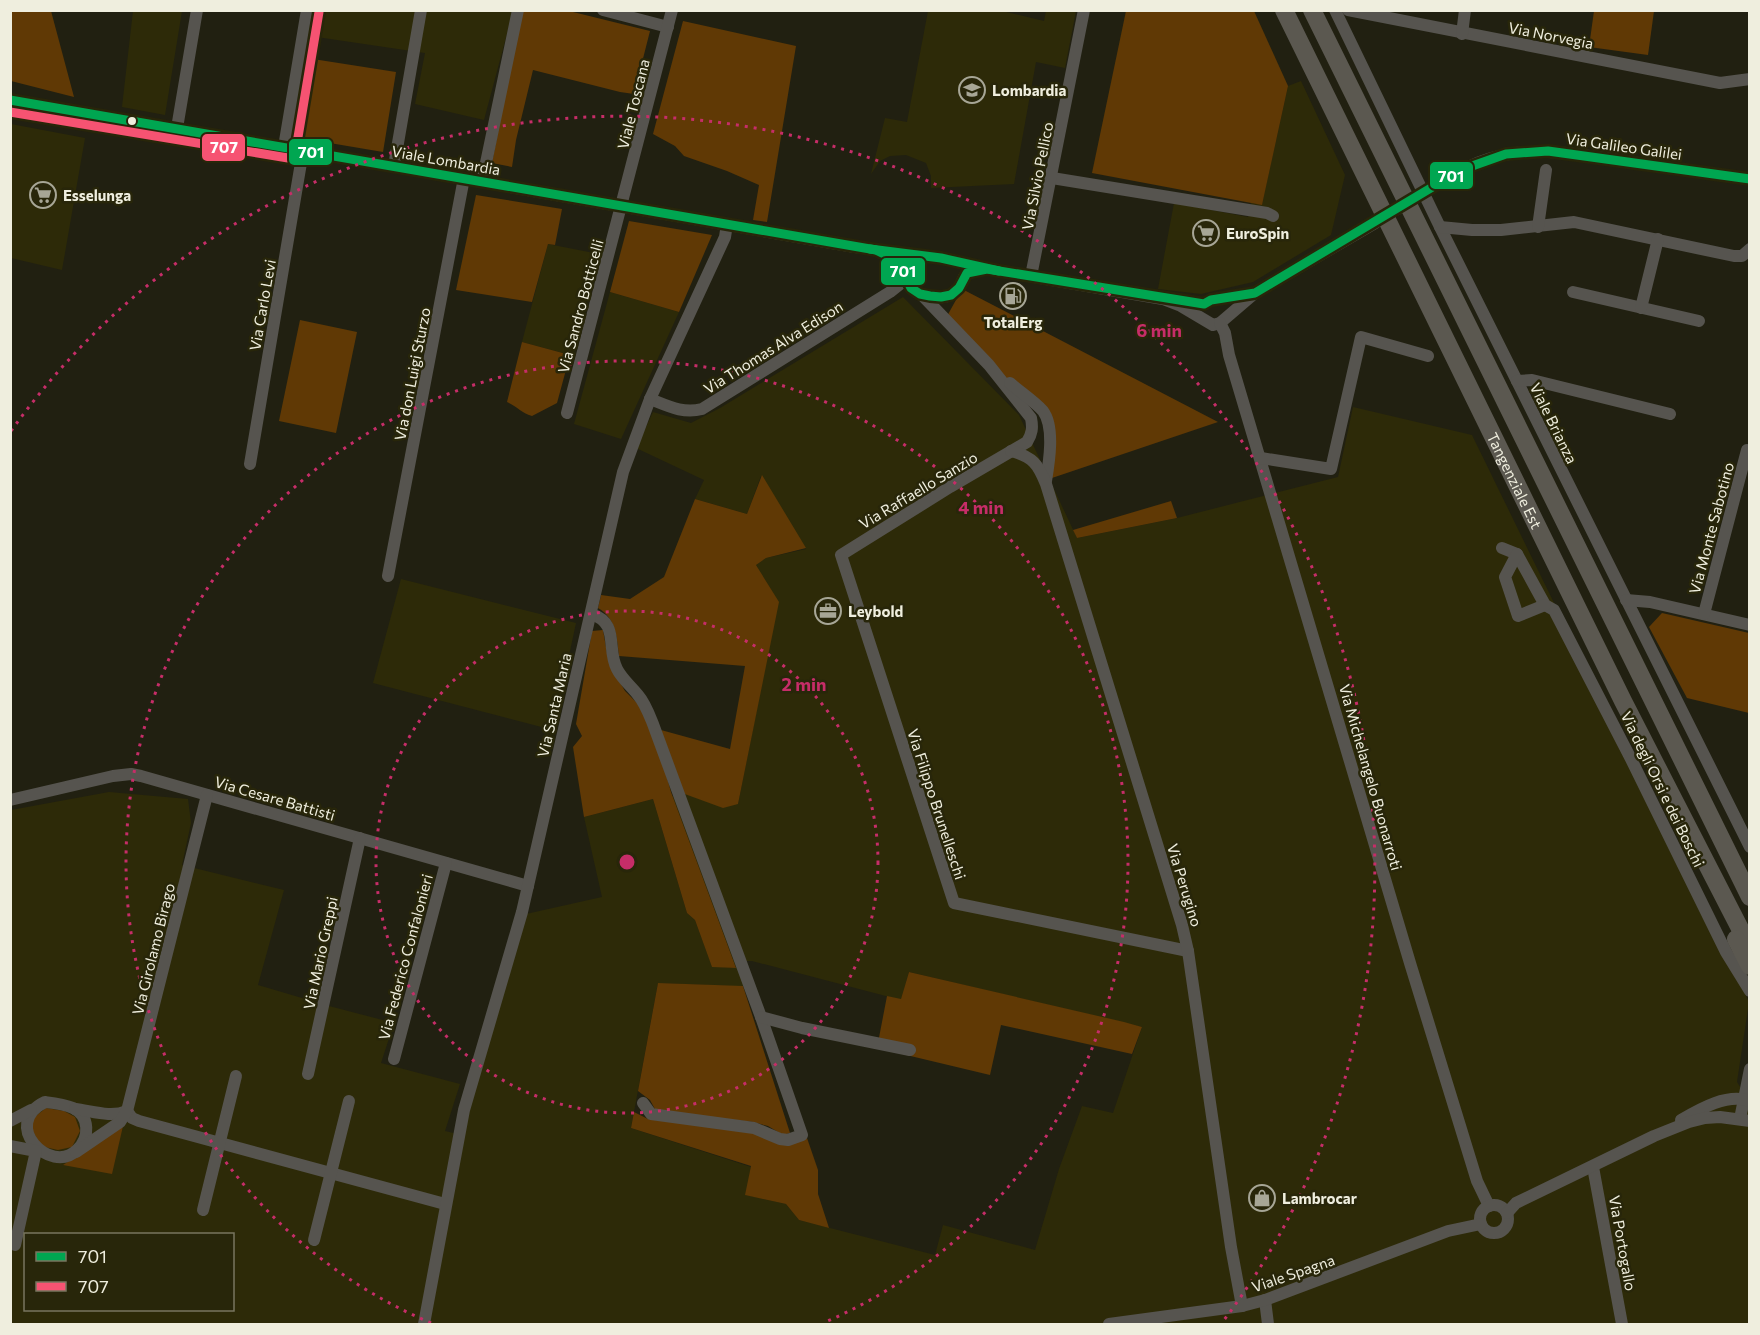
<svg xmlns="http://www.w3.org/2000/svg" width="1760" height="1335" font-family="Commissioner,sans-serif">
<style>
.built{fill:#2d2a08;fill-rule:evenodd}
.green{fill:#603905}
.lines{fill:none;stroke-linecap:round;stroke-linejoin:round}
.minor-tunnel{stroke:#403f30;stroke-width:12;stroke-dasharray:12 6;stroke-linecap:butt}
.minor{stroke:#56544f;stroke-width:12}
.highway{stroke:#5b5850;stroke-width:18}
.bus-1-casing{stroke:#28260a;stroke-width:14}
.bus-2-casing{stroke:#28260a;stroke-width:14}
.bus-1{stroke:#00a651;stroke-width:9}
.bus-2{stroke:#f65372;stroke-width:9}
.ring{fill:none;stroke:#c62d68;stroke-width:3;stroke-dasharray:3 6}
.bus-dot{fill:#efeede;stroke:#28260a;stroke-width:2}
.labels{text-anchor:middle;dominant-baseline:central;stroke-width:5;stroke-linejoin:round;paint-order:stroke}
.street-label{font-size:15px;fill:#efeede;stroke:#28260a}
.poi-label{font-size:15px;font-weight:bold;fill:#efeede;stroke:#28260a;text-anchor:start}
.centre{fill:#c62d68;stroke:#28260a;stroke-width:3}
.ring-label{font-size:18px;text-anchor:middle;font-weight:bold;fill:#c62d68;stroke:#28260a;stroke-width:5;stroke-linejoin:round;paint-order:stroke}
.line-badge{stroke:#28260a;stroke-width:2}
.badge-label{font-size:16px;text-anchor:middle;font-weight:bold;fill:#fff}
</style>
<rect width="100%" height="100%" fill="#212011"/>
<g class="built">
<path d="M133 11H182L165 115 122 107Z"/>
<path d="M314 11H513L484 120 415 104 425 53 310 36Z"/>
<path d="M928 11H1002L1044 21 1046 11H1076L1065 68 1036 62 1014 184 931 188V176L926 163 906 155 890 156 880 161 871 174 885 118 907 122Z"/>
<path d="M1301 81 1345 175 1331 235 1253 282 1201 294 1158 289 1174 203 1248 217 1251 203 1262 204 1288 86Z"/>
<path d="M11 124 85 138 62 270 11 258Z"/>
<path d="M548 244 599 254 570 355 522 342Z"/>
<path d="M610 292 679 312 621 439 574 424Z"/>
<path d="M903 297 1019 415 1077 538 1177 518 1338 477 1353 407 1472 435 1749 1002 1737 1082 1749 1101V1324H11V810L109 792 188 799 191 823 182 865 284 890 258 985 329 1006 394 1023 381 1063 460 1084 445 1131 462 1135 526 914 602 897 584 817 653 799 687 913 695 920 712 966 736 968 672 796 682 793 738 804 778 602 756 565 766 558 806 549 761 476 747 514 695 499 704 480 636 448 653 412 691 423 720 408ZM745 961H752L901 1000 909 972 1142 1027 1113 1113 1082 1106 1059 1169 1035 1250 943 1225 935 1255 799 1220 786 1204 746 1195 751 1167 631 1128 658 983 755 987ZM26 1234H232V1310H26Z"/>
<path d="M401 579 576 623 553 730 373 683Z"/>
</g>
<g class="green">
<path d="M11 10 51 11 74 97 11 81Z"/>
<path d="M521 11H569L650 31 634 94 620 92 533 70 516 140 512 167 492 163Z"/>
<path d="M1126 11H1254L1288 86 1262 205 1092 173Z"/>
<path d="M1594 11H1654L1648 55 1589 47Z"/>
<path d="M683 21 796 46 767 222 753 220 759 185 727 171 684 156 675 146 653 134Z"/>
<path d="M313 59 396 72 383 152 300 138Z"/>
<path d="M476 195 562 209 555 245 548 244 532 302 456 290Z"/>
<path d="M629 221 712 235 679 312 610 292Z"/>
<path d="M962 289 1218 422 1049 479 1047 422 946 318Z"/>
<path d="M300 320 357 332 336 433 279 421Z"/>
<path d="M522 342 570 355 557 403 532 416C521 413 517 406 507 402Z"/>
<path d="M762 475 806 548 766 558 756 565 779 602 738 804 723 808 682 793 661 730 730 749 745 666 619 656C617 638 616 618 598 608L601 595 630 599 664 577 695 499 747 514Z"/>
<path d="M1171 501 1177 518 1077 538 1073 530Z"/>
<path d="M1662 613 1749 633V713L1687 698 1649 627Z"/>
<path d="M603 630 607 653 613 671 625 691 642 708 659 749 671 792 736 968 712 967 695 920 687 913 653 799 584 817 573 747 582 736 576 724 592 631Z"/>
<path d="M909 972 1124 1022 1142 1027 1132 1054 1001 1025 990 1075 877 1048 887 996 901 999Z"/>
<path d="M658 983 743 986 790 1133 783 1135 768 1126 753 1122 656 1111 650 1100 638 1091Z"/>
<path d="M46 1108 64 1111 75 1117 80 1131 72 1147 58 1150 40 1146 30 1125 32 1119Z"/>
<path d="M634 1112 648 1119 754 1133 789 1145 807 1138 818 1170V1194L829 1228 799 1220 786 1204 745 1195 751 1166 631 1128Z"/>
<path d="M123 1126 112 1174 63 1165Z"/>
</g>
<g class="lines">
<path class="minor-tunnel" d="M1380 220 1430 189"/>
<g class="minor">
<path d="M603 10 668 27"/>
<path d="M1335 10 1440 227 1750 847"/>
<path d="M1348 10 1720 83 1750 79"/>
<path d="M1462 34 1465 10"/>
<path d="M10 100 855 247 941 258 987 269 1163 299 1181 306 1213 325 1220 323 1255 293 1375 223"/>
<path d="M177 128 197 10"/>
<path d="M284 147 307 10"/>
<path d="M394 166 421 10"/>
<path d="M1052 178 1267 213 1273 216"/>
<path d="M482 182 518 10"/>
<path d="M1430 189C1454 173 1479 159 1509 154 1545 148 1582 155 1618 160 1662 167 1706 173 1750 179"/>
<path d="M1440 227 1472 230H1501L1574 222 1734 256H1742L1750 249"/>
<path d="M1538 227 1546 170"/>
<path d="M920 256 908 261C892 288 932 307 954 293 961 289 961 280 966 274L980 270"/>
<path d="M1031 276 1084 10"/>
<path d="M1573 292 1699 321"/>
<path d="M921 294 989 365 1031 418C1033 428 1032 434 1027 442L950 487 841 555 954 903 1188 951"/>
<path d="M1178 302 1204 304 1211 300 1255 293"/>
<path d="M1641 308 1658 239"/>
<path d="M1220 323 1225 333 1229 355 1410 963 1477 1181 1489 1206"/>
<path d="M1517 381 1532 380 1670 414"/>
<path d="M1010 383C1020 392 1034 401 1043 411 1055 427 1049 463 1046 481"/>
<path d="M650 399C668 406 683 414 702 409L890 292 905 280"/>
<path d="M567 413 672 10"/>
<path d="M1011 451C1033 457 1038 464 1046 484L1182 925 1188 951 1231 1247 1242 1306"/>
<path d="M1261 458 1331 469 1361 337 1428 356"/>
<path d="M250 464 303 151"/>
<path d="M1502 548 1517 554 1545 605 1554 610 1631 759 1726 952 1750 991"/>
<path d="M1517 554 1505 577 1518 616 1545 605"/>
<path d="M388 576 464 178"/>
<path d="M1626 600 1650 602 1750 625"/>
<path d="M591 614C620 623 606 648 617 669 622 679 631 686 638 695 645 703 649 714 653 724L761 1017 802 1135 788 1140 780 1139 754 1128 651 1114 643 1103"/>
<path d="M1704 614 1747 450"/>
<path d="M10 800 113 776 131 774 141 776 528 886"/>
<path d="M761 1017 802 1028 910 1050"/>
<path d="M394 1059 446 863"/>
<path d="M308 1074 360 838"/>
<path d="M45 1102C54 1103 64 1104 73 1108 90 1116 90 1138 77 1150 50 1176 0 1124 45 1102Z"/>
<path d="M75 1109C92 1111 111 1118 127 1111"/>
<path d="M127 1111 132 1118 139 1121 445 1204"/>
<path d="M1740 1119 1750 1069"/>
<path d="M1681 1120C1700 1109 1727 1093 1750 1101"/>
<path d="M10 1121 31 1110"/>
<path d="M10 1146 36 1151 15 1245"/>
<path d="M76 1152 120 1122 127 1111 207 795"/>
<path d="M1593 1167 1622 1324"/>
<circle cx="1494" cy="1219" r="14"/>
<path d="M203 1210 236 1076"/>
<path d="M1507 1213 1516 1203 1654 1136 1689 1122 1705 1118 1720 1117 1750 1121"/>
<path d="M314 1240 349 1101"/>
<path d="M1265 1300 1268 1324"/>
<path d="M424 1324 464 1110 522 912 623 472 650 399 725 237 727 224"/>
<path d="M1109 1324 1242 1306 1265 1300 1448 1231 1481 1224"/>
</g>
<g class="highway">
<path id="s1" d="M1284 10 1623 701 1750 948"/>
<path d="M1312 10 1750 897"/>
<path d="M1736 939 1750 966"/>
</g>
<defs>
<g id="bus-1">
<path d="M10 100 876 250 898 261 911 288 920 294 930 296 941 297 951 295 959 288 967 273 987 269 1204 304 1211 300 1255 293 1461 170 1506 154 1548 151 1750 179"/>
<path d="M870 249 941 258 999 271"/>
</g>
<path id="bus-2" d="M10 112 288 158 293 154 296 149 319 12"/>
</defs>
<use href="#bus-1" class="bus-1-casing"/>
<use href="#bus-2" class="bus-2-casing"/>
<use href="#bus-1" class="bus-1"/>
<use href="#bus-2" class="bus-2"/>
</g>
<g class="ring">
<circle cx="627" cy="862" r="251"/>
<path d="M431 1323A501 501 0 1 1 823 1323"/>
<path d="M11 431A752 752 0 1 1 1224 1320"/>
</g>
<defs>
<symbol id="school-ring" viewBox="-11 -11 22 22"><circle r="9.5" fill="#28260a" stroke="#a7a696" stroke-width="1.5"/><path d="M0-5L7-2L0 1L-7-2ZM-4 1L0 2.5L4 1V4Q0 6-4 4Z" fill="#a7a696"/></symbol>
<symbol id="supermarket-ring" viewBox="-11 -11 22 22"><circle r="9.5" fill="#28260a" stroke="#a7a696" stroke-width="1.5"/><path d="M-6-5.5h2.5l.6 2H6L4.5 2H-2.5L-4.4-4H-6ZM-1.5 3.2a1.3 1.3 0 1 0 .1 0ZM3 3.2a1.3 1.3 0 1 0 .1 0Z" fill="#a7a696"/></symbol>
<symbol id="fuel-ring" viewBox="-11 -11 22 22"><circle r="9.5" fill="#28260a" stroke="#a7a696" stroke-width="1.5"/><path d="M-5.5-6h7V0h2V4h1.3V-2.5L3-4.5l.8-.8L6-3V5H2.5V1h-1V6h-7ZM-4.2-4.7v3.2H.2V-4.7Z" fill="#a7a696"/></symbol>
<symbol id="office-ring" viewBox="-11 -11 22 22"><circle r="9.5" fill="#28260a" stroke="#a7a696" stroke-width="1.5"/><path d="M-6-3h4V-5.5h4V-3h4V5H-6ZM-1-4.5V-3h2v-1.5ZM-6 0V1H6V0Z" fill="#a7a696"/></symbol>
<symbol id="shop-ring" viewBox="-11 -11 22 22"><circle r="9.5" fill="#28260a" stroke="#a7a696" stroke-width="1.5"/><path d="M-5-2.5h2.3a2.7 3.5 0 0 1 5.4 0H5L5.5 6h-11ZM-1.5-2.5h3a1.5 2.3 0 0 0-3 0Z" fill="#a7a696"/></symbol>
</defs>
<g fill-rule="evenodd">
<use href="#school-ring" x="957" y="75" width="30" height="30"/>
<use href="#supermarket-ring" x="28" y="180" width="30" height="30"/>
<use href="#supermarket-ring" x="1191" y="218" width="30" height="30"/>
<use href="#fuel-ring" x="998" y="281" width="30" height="30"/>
<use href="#office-ring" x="813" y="596" width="30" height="30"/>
<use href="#shop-ring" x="1247" y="1183" width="30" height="30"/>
</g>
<circle class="bus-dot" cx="132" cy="121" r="5"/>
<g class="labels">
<g class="street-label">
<text transform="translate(1551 35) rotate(11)">Via Norvegia</text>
<text transform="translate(633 104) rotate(-76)">Viale Toscana</text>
<text transform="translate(1624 146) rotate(8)">Via Galileo Galilei</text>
<text transform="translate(446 160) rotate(10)">Viale Lombardia</text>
<text transform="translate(1037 176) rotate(-79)">Via Silvio Pellico</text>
<text transform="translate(262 305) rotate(-80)">Via Carlo Levi</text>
<text transform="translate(580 306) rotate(-75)">Via Sandro Botticelli</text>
<text transform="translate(773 347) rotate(-32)">Via Thomas Alva Edison</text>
<text transform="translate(412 374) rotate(-79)">Via don Luigi Sturzo</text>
<text transform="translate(1554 423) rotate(64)">Viale Brianza</text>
<text stroke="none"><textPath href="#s1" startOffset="524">Tangenziale Est</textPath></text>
<text transform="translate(918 490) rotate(-31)">Via Raffaello Sanzio</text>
<text transform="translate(1711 528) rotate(-75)">Via Monte Sabotino</text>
<text transform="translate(554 705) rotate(-77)">Via Santa Maria</text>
<text transform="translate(1371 777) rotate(74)">Via Michelangelo Buonarroti</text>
<text transform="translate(1663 789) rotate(64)">Via degli Orsi e dei Boschi</text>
<text transform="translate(275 798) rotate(16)">Via Cesare Battisti</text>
<text transform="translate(937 804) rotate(72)">Via Filippo Brunelleschi</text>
<text transform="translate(1185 885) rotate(73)">Via Perugino</text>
<text transform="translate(153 949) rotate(-76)">Via Girolamo Birago</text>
<text transform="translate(320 953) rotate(-78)">Via Mario Greppi</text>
<text transform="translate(405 957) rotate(-75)">Via Federico Confalonieri</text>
<text transform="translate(1623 1243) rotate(80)">Via Portogallo</text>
<text transform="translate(1293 1273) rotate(-19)">Viale Spagna</text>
</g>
<g class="poi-label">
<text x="992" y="90">Lombardia</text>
<text x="63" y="195">Esselunga</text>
<text x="1226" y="233">EuroSpin</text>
<text x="1013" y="322" text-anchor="middle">TotalErg</text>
<text x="848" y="611">Leybold</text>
<text x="1282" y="1198">Lambrocar</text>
</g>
</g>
<circle cx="627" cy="862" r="9" class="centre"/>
<g class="ring-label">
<text x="1159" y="337">6 min</text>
<text x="981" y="514">4 min</text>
<text x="804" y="691">2 min</text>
</g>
<g class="line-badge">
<rect x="201" y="133" width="45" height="29" rx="6" fill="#f65372"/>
<rect x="288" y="138" width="45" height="28" rx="6" fill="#00a651"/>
<rect x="1429" y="161" width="45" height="29" rx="6" fill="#00a651"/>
<rect x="880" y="257" width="46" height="29" rx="6" fill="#00a651"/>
</g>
<g class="badge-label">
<text x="224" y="153">707</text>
<text x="311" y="158">701</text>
<text x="1451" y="182">701</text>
<text x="903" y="277">701</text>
</g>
<rect width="1760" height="1335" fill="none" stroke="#efeede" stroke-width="24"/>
<rect x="24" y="1233" width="210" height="78" fill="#28260a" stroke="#78765f" stroke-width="1.5"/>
<rect x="36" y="1252" width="30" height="9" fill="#00a651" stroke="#78765f" stroke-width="1.5"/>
<text x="78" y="1263" font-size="18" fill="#efeede">701</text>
<rect x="36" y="1282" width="30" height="9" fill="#f65372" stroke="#78765f" stroke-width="1.5"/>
<text x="78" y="1293" font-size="18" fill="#efeede">707</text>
</svg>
